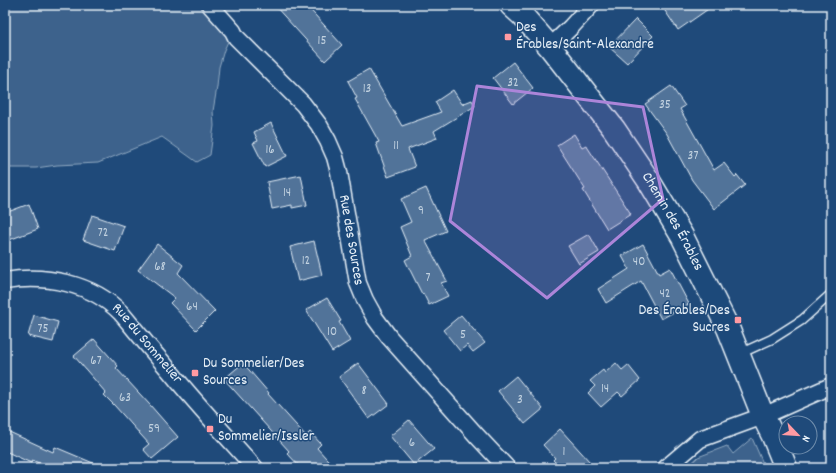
<svg xmlns="http://www.w3.org/2000/svg" width="836" height="473" font-family="Dekko,sans-serif">
<style>
.green{fill:#3c628c;stroke:#92aac2}
.building{fill:#517399;stroke:#e8f1f8}
.lines{fill:none;stroke-linecap:round;stroke-linejoin:round}
.lane-casing{stroke:#e8f1f8;stroke-width:11}
.street-casing{stroke:#e8f1f8;stroke-width:19}
.secondary-casing{stroke:#e8f1f8;stroke-width:25}
.lane{stroke:#1f4a7a;stroke-width:8}
.street{stroke:#1f4a7a;stroke-width:16}
.secondary{stroke:#1f4a7a;stroke-width:22}
.marked{fill:#ac85d9;fill-opacity:0.2;stroke:#ac85d9;stroke-width:3;stroke-linejoin:round}
.poi-dot{fill:#ff9aa2;stroke:#1f4a7a;stroke-width:1.5}
.labels{text-anchor:middle;dominant-baseline:central;stroke-width:3;stroke-linejoin:round;paint-order:stroke}
.number-label{font-size:13px;fill:#c2d2e0}
.poi-label{font-size:15px;fill:#e8f1f8;stroke:#1f4a7a;text-anchor:start}
.street-label{font-size:15px;fill:#e8f1f8;stroke:#1f4a7a}
</style>
<rect width="100%" height="100%" fill="#1f4a7a"/>
<filter id="ink" filterUnits="userSpaceOnUse"><feTurbulence type="fractalNoise" baseFrequency=".025" numOctaves="2"/><feDisplacementMap in="SourceGraphic" scale="8" xChannelSelector="R" yChannelSelector="G"/><feConvolveMatrix kernelMatrix="1 2 1 2 8 2 1 2 1" color-interpolation-filters="sRGB"/></filter>
<g filter="url(#ink)">
<g class="green">
<path d="M5 5H210L233 31 224 50 219 67 217 87 213 111 214 126 210 155 197 162 162 137 98 163 57 165 36 168H5Z"/>
<path d="M752 438 765 468H686L698 457 727 446 733 454Z"/>
</g>
<g class="building">
<path d="M274 5H306L342 45 325 61Z"/>
<path d="M661 5H714L678 30Z"/>
<path d="M636 19 653 36 627 63 609 47Z"/>
<path d="M513 62 533 88 513 104 493 78Z"/>
<path d="M369 69 402 126 441 112 435 102 453 90 462 104 472 100 475 106 434 131 437 138 408 149 415 167 388 177 376 143 379 142 355 99 357 98 348 81Z"/>
<path d="M671 86 685 106 680 109 714 170 724 163 735 177 737 175 745 185 714 209 692 180 667 134 645 104Z"/>
<path d="M271 123 287 156 265 167 253 143 258 141 254 132Z"/>
<path d="M574 134 582 147 586 145 631 214 607 229 583 190 585 189 557 145Z"/>
<path d="M301 175 307 205 292 208V205L272 209 267 182Z"/>
<path d="M426 188 446 231 425 240 447 281 441 283 448 296 429 305 423 293 422 294 405 260 412 256 400 227 411 222 401 199Z"/>
<path d="M29 204 38 229 9 240 5 229V213Z"/>
<path d="M92 215 124 226 115 251 83 240Z"/>
<path d="M589 234 599 252 579 264 568 246Z"/>
<path d="M314 241 322 275 298 281 290 247Z"/>
<path d="M157 244 183 265 178 273 215 311 196 330 170 303 175 298 138 270Z"/>
<path d="M643 244 659 274 670 268 689 304 661 319 641 281 606 303 598 289 629 269 622 256Z"/>
<path d="M327 298 341 321 339 322 350 341 332 352 306 310Z"/>
<path d="M34 315 58 322 53 342 28 336Z"/>
<path d="M461 315 485 343 473 352 467 345 460 351 443 330Z"/>
<path d="M94 339 118 366 116 368 150 405 178 437 152 459 143 449 149 444 114 405 104 395 106 393 74 356Z"/>
<path d="M243 363 269 393 268 394 306 436 310 432 321 444 317 448 335 468H301L287 453 289 451 224 379Z"/>
<path d="M358 363 389 404 369 419 339 377Z"/>
<path d="M616 363 622 370 628 365 640 380 622 396 618 392 601 407 588 393 595 386 590 381 603 370 605 373Z"/>
<path d="M516 376 543 409 525 424 498 391Z"/>
<path d="M409 420 434 449 414 465 390 436Z"/>
<path d="M560 429 590 462 583 468H561L553 460 555 458 543 445Z"/>
<path d="M5 430 53 452 55 447 105 468H50L32 460 31 463 5 451Z"/>
</g>
<g class="lines">
<defs>
<path id="lane" d="M739 354 772 339 802 320 831 294"/>
<g id="street">
<path id="s1" d="M210 5 233 31 236 37 303 104 319 125 328 141 335 157 339 172 358 283 365 300 375 318 389 337 477 436 507 468"/>
<path d="M550 47 571 27 591 5"/>
<path id="s2" d="M5 281C45 274 92 283 121 313 128 321 134 329 141 337 153 352 166 366 178 381 203 411 229 439 255 468"/>
<path d="M666 468 700 439 763 416 831 386"/>
</g>
<g id="secondary">
<path id="s3" d="M511 5 522 15 550 47 614 129 649 181 682 236 728 328 763 416 773 436 786 468"/>
</g>
</defs>
<use href="#lane" class="lane-casing"/>
<use href="#street" class="street-casing"/>
<use href="#secondary" class="secondary-casing"/>
<use href="#lane" class="lane"/>
<use href="#street" class="street"/>
<use href="#secondary" class="secondary"/>
</g>
</g>
<path class="marked" d="M477 86 643 107 663 199 547 298 450 221Z"/>
<g class="poi-dot">
<rect x="504" y="33" width="8" height="8" rx="2"/>
<rect x="734" y="316" width="8" height="8" rx="2"/>
<rect x="191" y="369" width="8" height="8" rx="2"/>
<rect x="206" y="425" width="8" height="8" rx="2"/>
</g>
<g class="labels">
<g class="number-label">
<text x="322" y="41">15</text>
<text x="513" y="83">32</text>
<text x="367" y="89">13</text>
<text x="665" y="105">35</text>
<text x="396" y="146">11</text>
<text x="270" y="150">16</text>
<text x="693" y="156">37</text>
<text x="287" y="193">14</text>
<text x="421" y="211">9</text>
<text x="103" y="233">72</text>
<text x="306" y="261">12</text>
<text x="639" y="262">40</text>
<text x="160" y="267">68</text>
<text x="428" y="278">7</text>
<text x="665" y="294">42</text>
<text x="192" y="307">64</text>
<text x="43" y="329">75</text>
<text x="332" y="332">10</text>
<text x="463" y="335">5</text>
<text x="96" y="361">67</text>
<text x="605" y="389">14</text>
<text x="364" y="391">8</text>
<text x="125" y="398">63</text>
<text x="520" y="400">3</text>
<text x="154" y="429">59</text>
<text x="412" y="443">6</text>
<text x="564" y="452">1</text>
</g>
<g class="poi-label">
<text x="516" y="28">Des<tspan x="516" dy="17">Érables/Saint-Alexandre</tspan></text>
<text x="730" y="311" text-anchor="end">Des Érables/Des<tspan x="730" dy="17">Sucres</tspan></text>
<text x="203" y="364">Du Sommelier/Des<tspan x="203" dy="17">Sources</tspan></text>
<text x="218" y="420">Du<tspan x="218" dy="17">Sommelier/Issler</tspan></text>
</g>
<g class="street-label">
<text stroke="none"><textPath href="#s3" startOffset="271">Chemin des Érables</textPath></text>
<text stroke="none"><textPath href="#s1" startOffset="283">Rue des Sources</textPath></text>
<text stroke="none"><textPath href="#s2" startOffset="165">Rue du Sommelier</textPath></text>
</g>
</g>
<rect width="836" height="473" fill="none" stroke="#1f4a7a" stroke-width="20"/>
<rect x="10" y="10" width="816" height="453" fill="none" stroke="#e8f1f8" stroke-width="1.5" filter="url(#ink)"/>
<g transform="translate(798 435) rotate(115)"><circle r="19" fill="#1f4a7a" stroke="#6f8dac"/>
<path d="M0-3L7 15L0 10L-7 15Z" fill="#ff9aa2"/>
<text y="-6" font-size="11" font-weight="bold" text-anchor="middle" fill="#e8f1f8">N</text>
</g>
</svg>
